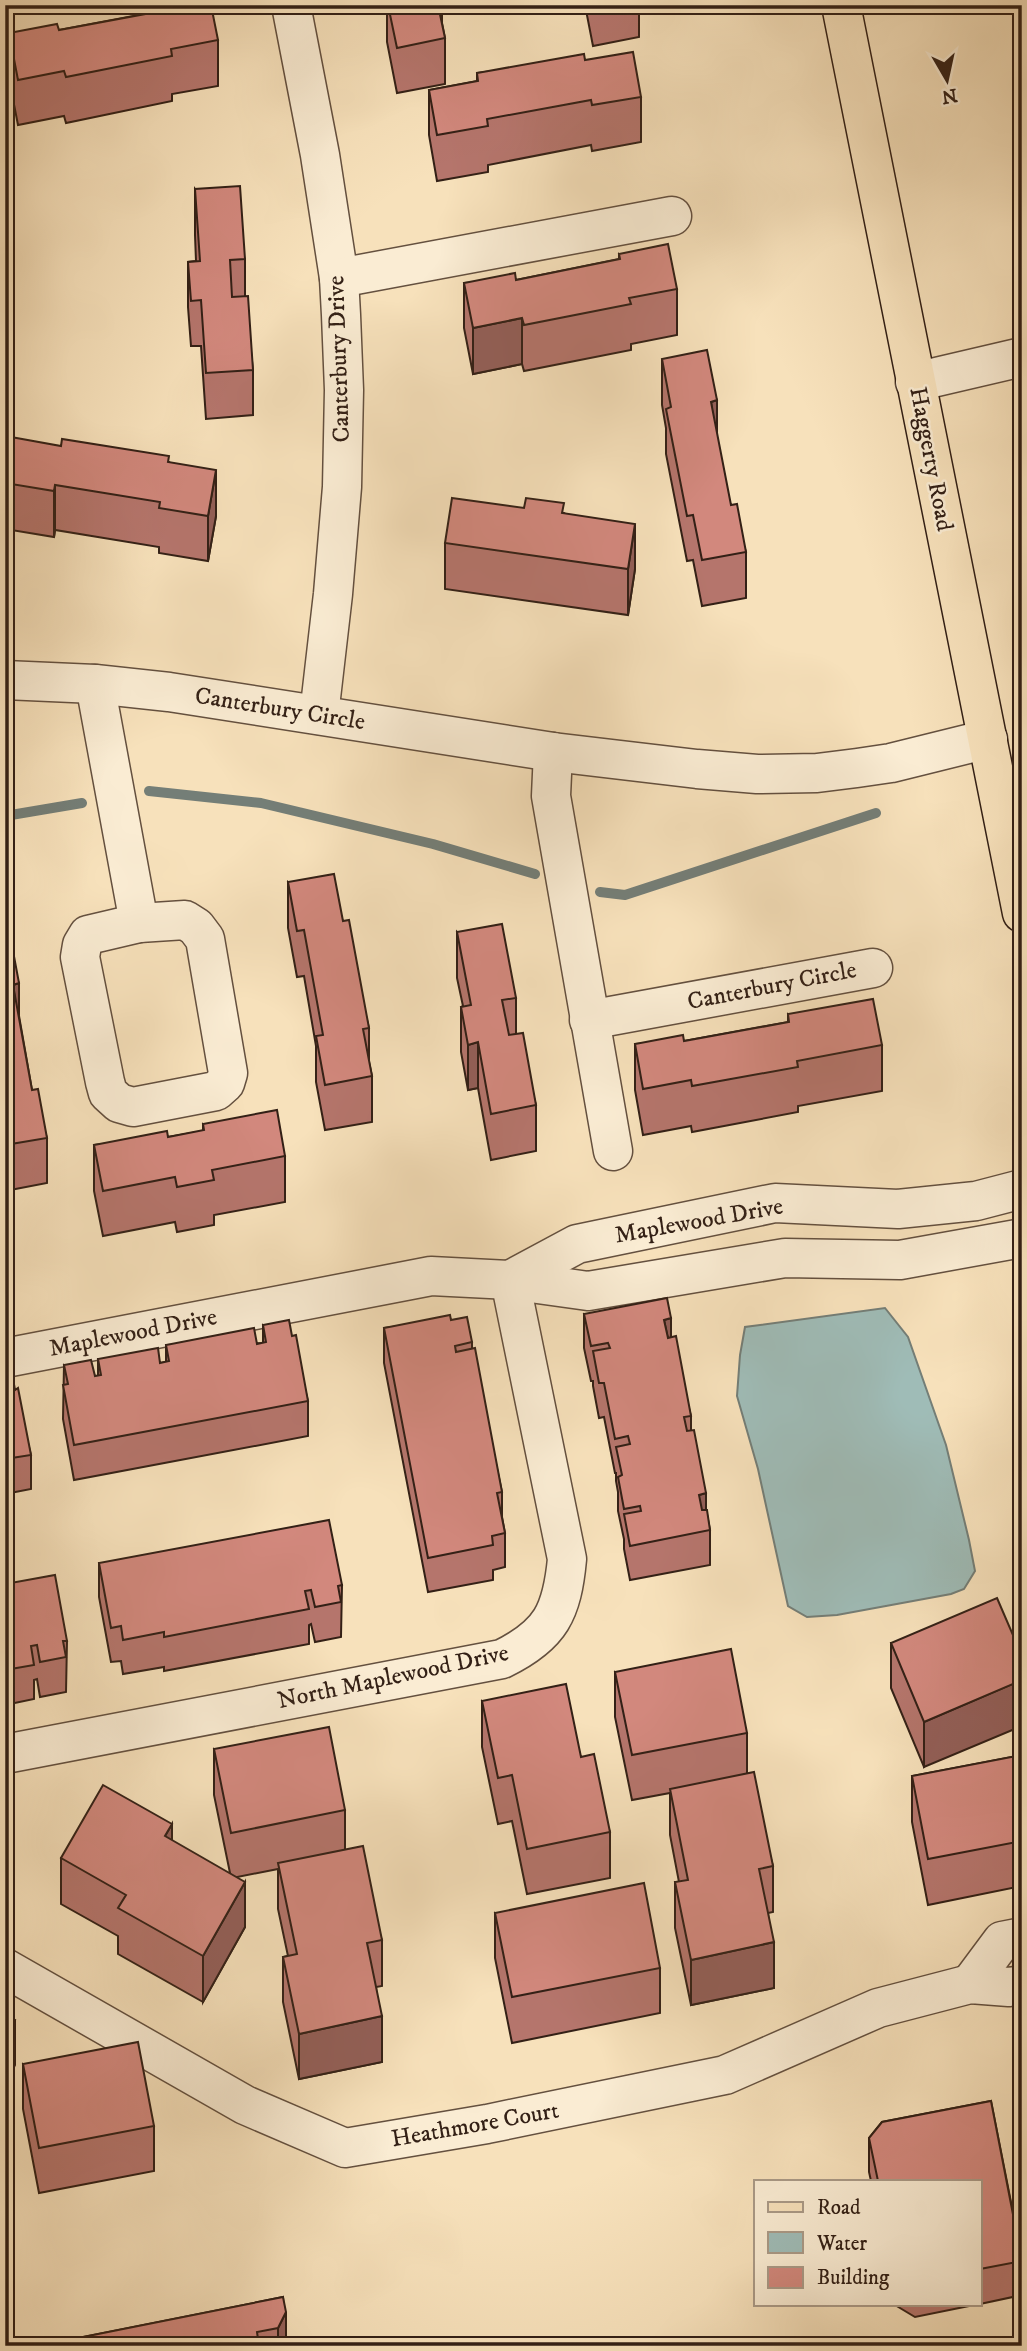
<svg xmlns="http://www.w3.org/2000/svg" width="1027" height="2351" font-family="'IM FELL DW Pica',serif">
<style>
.water{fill:#9fbcb7;stroke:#747e77;stroke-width:2}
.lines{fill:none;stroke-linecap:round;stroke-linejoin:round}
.stream{stroke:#747e77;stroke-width:10}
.minor-casing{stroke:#64503f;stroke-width:41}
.major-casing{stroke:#332016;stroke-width:41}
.minor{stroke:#faecd3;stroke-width:38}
.major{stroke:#f7e1bb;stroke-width:38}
.wall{fill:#b5756c;stroke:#332016;stroke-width:2}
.shaded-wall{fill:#935f58;stroke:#332016;stroke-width:2}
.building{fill:#d2887d;stroke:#332016;stroke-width:2}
.labels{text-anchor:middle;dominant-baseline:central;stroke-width:5;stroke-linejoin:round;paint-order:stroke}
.street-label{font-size:24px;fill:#332016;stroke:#faecd3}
</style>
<rect width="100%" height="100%" fill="#f7e1bb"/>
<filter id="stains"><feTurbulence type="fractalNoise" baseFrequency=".00286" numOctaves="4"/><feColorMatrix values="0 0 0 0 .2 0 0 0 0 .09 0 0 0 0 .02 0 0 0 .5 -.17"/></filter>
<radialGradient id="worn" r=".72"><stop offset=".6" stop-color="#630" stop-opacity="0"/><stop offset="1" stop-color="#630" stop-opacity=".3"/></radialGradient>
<path class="water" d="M885 1308 908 1337 946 1445 969 1540 975 1571 964 1589 951 1594 837 1615 807 1617 788 1606 758 1469 737 1396 740 1355 745 1327Z"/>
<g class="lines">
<g class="stream">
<path d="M149 791 261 803 433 844 535 874"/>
<path d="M5 816 82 803"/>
<path d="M600 892 625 895 876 813"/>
</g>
<defs>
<g id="minor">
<path d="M291 5 320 155 339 278 341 315 344 390 342 487 333 594 319 715"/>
<path d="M339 278 672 216"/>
<path d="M915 382 1022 357"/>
<path d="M5 680 95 684 169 692 553 752 697 769 757 774 817 773 857 768 891 763 988 739"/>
<path d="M95 684 139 923"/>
<path d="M553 752 551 796 613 1151"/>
<path d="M185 920 196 927 205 939 228 1073 225 1083 216 1091 133 1107 119 1103 108 1093 105 1082 80 957 82 945 88 935 139 923Z"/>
<path d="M589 1020 873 968"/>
<path d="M510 1280 577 1244 775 1203 898 1209 976 1201 1022 1189"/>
<path d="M5 1358 431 1276 510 1280 588 1291 785 1258 900 1260 1022 1238"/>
<path d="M5 1754 502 1659C551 1635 562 1612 567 1559L510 1280"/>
<path d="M5 1968 245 2105 345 2148 487 2124 725 2075 878 2008 970 1984 1009 1987 1022 1985"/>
<path d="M970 1984 1002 1941 1022 1937"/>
</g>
<path id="major" d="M841 5 1022 913"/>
</defs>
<use href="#minor" class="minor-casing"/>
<use href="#major" class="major-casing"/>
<use href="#minor" class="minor"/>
<use href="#major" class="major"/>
</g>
<g class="wall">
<path d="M160 5 218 40V86L172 94V101L66 123 64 116 18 125 9 79V33L59 30 160 11Z"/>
<path d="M387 5H442V23L445 38V84L397 93 387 42Z"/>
<path d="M585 5H639V37L593 46Z"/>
<path d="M585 60 641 97V142L592 151 591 145 488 165V172L437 181 429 135V90L477 81V73Z"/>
<path d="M195 189 245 259V296L253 370V415L206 419 201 346H191L188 307V262L196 261 195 235Z"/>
<path d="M619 254 677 289V335L631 344V350L524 371 522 364 473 374 464 328V283L516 280 619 259Z"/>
<path d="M662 359 731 505 746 552V598L702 606 693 560 687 561 666 454V428L662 405Z"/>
<path d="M169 462 216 516 208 561 159 553V547L55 530 54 537 5 529V470Z"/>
<path d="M524 508 564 513 635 569 628 615 445 589V543Z"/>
<path d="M288 882 343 921 369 1028V1062L372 1076V1122L325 1130 316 1082V1046L304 976 297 977 288 928Z"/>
<path d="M457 932 516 998V1034L536 1105V1151L491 1160 478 1088 468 1090 461 1052V1007L463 1006 457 978Z"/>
<path d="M5 936 32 1090 47 1138V1183L5 1191Z"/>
<path d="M788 1014 882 1045V1091L798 1106V1112L692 1132 691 1126 643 1135 635 1090V1044L684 1041 788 1022Z"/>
<path d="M203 1124 285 1156V1202L214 1215V1225L177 1232 175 1222 103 1236 94 1191V1145L168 1137 203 1131Z"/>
<path d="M584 1314 671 1337 691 1416V1430L710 1530V1565L630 1580 624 1549V1539L618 1511V1492L616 1481V1473H615L604 1417 599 1418 593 1386V1381H591L584 1348Z"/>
<path d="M451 1320 472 1342V1349L502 1492V1517L505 1533V1567L493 1570V1580L428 1592 384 1363V1328Z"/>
<path d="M263 1325 292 1336 308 1401V1436L74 1480 63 1419 64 1365 95 1376H98V1359L160 1363 166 1362V1345L263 1343Z"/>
<path d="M5 1375 15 1390 31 1455V1489L5 1494Z"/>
<path d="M99 1563 342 1585 341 1637 315 1642 311 1624 309 1625V1644L164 1671V1667L123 1674 121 1661 111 1662 99 1597Z"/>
<path d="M5 1584 67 1641 66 1692 40 1697 37 1679 34 1680V1699L5 1705Z"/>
<path d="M891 1643 1022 1656 924 1767 891 1688Z"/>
<path d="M615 1672 747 1733V1774L773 1866V1912L768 1913 774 1988 691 2005 675 1928V1882H679L670 1835V1793L632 1800 615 1717Z"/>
<path d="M482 1701 581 1757 610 1832V1878L527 1894 512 1821 498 1824 482 1747Z"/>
<path d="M214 1749 345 1810V1850L382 1940V1986L376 1987 382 2062 299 2079 283 2002V1957L288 1956 278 1909V1869L237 1877 245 1927 203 2002 118 1954V1936L61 1904V1858L230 1873 214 1795Z"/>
<path d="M1022 1755V1886L928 1905 912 1822V1776Z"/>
<path d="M495 1913 660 1968V2013L512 2043 495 1958Z"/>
<path d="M23 2064 154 2126V2171L39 2193 23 2109Z"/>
<path d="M991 2101 1022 2258V2295L980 2304V2181H871L869 2172V2138L882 2122Z"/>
<path d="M283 2297 286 2346H38Z"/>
<path d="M895 2304H979L915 2317 895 2305Z"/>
</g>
<g class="shaded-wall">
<path d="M522 318V364L473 374V328Z"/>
<path d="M717 400V446L711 402Z"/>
<path d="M216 470V516L208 561V516Z"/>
<path d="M55 485V530L54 537V491Z"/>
<path d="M635 524V569L628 615V569Z"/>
<path d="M19 983V1029L13 985Z"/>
<path d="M478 1042V1088L468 1090V1045Z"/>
<path d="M671 1318V1353L664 1320Z"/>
<path d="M706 1493V1528L699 1529V1495Z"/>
<path d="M1022 1680V1726L924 1767V1722Z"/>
<path d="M172 1824V1870L165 1836Z"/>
<path d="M245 1882V1927L203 2002V1956Z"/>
<path d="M774 1942V1988L691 2005V1960Z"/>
<path d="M382 2016V2062L299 2079V2034Z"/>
<path d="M15 2020V2065L5 2085V2040Z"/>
<path d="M286 2312V2346H278V2328Z"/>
</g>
<g class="building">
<path d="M160 5H211L218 40 171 49 172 56 66 77 64 71 18 80 9 33 57 24 59 30 162 11Z"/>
<path d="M388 5H438L445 38 397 48Z"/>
<path d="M633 52 641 97 592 105 591 100 487 119 488 126 437 135 429 90 478 81 477 73 584 54 585 60Z"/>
<path d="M240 186 245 259 230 260 232 297 248 296 253 370 206 373 201 300 191 301 188 262 200 261 195 189Z"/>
<path d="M668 244 677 289 629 298 631 304 524 325 522 318 473 328 464 283 515 273 516 280 620 259 619 254Z"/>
<path d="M707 350 717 400 711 402 731 505 737 504 746 552 702 560 693 515 687 516 666 409 671 407 662 359Z"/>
<path d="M11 437 61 446 62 439 169 456 168 462 216 470 208 516 159 508 160 502 55 485 54 491 5 483V470Z"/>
<path d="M452 498 524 508 526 498 564 503 562 513 635 524 628 569 445 543Z"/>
<path d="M334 874 343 921 349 920 369 1028 363 1029 372 1076 325 1085 316 1036 323 1035 304 930 297 931 288 882Z"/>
<path d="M502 924 516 998 502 1000 509 1035 523 1033 536 1105 491 1114 478 1042 468 1045 461 1007 471 1005 457 932Z"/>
<path d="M10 935 19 983 13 985 32 1090 38 1089 47 1138 5 1145V936Z"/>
<path d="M873 999 882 1045 797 1061 798 1067 692 1086 691 1080 643 1089 635 1044 683 1035 684 1041 789 1022 788 1014Z"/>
<path d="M277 1110 285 1156 212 1170 214 1180 177 1187 175 1177 103 1191 94 1145 167 1131 168 1137 204 1130 203 1124Z"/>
<path d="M667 1298 671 1318 664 1320 668 1338 676 1336 691 1416 684 1417 687 1431 694 1430 706 1493 699 1495 702 1510H707L710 1530 630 1546 624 1514 641 1511 640 1506 624 1509 618 1477 622 1475 616 1447 630 1444 628 1436 615 1439 604 1383H599L593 1351 610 1348 608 1343 591 1346 584 1314Z"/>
<path d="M450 1315 451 1320 467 1317 472 1342 455 1346 456 1352 475 1348 502 1492 497 1493 505 1533 492 1536 493 1545 428 1558 384 1328Z"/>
<path d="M289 1320 292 1336 296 1335 308 1401 74 1445 63 1385 68 1384 64 1365 91 1360 95 1376 101 1375 98 1359 158 1348 160 1363 169 1361 166 1345 254 1328 257 1344 266 1342 263 1325Z"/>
<path d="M12 1373 15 1390 18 1388 31 1455 5 1459V1375Z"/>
<path d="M329 1520 342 1585 338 1586 341 1602 315 1607 311 1590 305 1591 309 1609 164 1637V1632L123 1640 121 1626 111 1628 99 1563Z"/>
<path d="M55 1575 67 1641H63L66 1657 40 1662 37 1645 31 1646 34 1665 5 1670V1584Z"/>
<path d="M997 1598 1022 1656V1680L924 1722 891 1643Z"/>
<path d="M731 1649 747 1733 632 1755 615 1672Z"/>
<path d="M566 1684 581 1757 594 1754 610 1832 527 1849 512 1775 498 1778 482 1701Z"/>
<path d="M329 1727 345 1810 231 1833 214 1749Z"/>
<path d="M1022 1755V1841L928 1859 912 1776Z"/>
<path d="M754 1772 773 1866 759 1869 774 1942 691 1960 675 1882 688 1880 670 1789Z"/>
<path d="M103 1785 172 1824 165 1836 245 1882 203 1956 118 1908 126 1895 61 1858Z"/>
<path d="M363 1846 382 1940 367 1943 382 2016 299 2034 283 1957 297 1954 278 1863Z"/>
<path d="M644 1883 660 1968 512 1997 495 1913Z"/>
<path d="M5 2015 15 2020 5 2040Z"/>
<path d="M138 2042 154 2126 39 2148 23 2064Z"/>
<path d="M991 2101 1022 2261 980 2269V2181H878L869 2138 882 2122Z"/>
<path d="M283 2297 286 2312 278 2328 257 2332 259 2346H38Z"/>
</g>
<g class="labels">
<g class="street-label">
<text transform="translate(339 359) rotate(-92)">Canterbury Drive</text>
<text transform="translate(931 459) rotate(79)">Haggerty Road</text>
<text transform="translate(280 709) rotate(9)">Canterbury Circle</text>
<text transform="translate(772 986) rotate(-11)">Canterbury Circle</text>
<text transform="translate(699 1221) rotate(-10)">Maplewood Drive</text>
<text transform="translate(133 1333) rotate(-11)">Maplewood Drive</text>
<text transform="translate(393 1677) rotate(-12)">North Maplewood Drive</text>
<text transform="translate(475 2125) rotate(-10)">Heathmore Court</text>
</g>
</g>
<rect width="1027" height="2351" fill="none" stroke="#f7e1bb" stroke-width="28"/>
<rect x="7" y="7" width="1013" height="2337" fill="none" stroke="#332016" stroke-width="3.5"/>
<rect x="14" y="14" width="999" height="2323" fill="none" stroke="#332016" stroke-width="2"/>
<rect x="754" y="2180" width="228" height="126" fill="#faecd3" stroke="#aa9a87" stroke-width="2"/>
<rect x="768" y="2202" width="35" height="10" fill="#f7e1bb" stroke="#aa9a87" stroke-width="2"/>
<text x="817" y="2214" font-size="21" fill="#332016">Road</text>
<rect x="768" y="2232" width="35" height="21" fill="#9fbcb7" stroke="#aa9a87" stroke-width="2"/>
<text x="817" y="2250" font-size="21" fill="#332016">Water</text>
<rect x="768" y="2267" width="35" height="21" fill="#d2887d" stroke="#aa9a87" stroke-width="2"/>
<text x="817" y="2284" font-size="21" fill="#332016">Building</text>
<g transform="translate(947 80) rotate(171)" stroke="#faecd3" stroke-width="5" paint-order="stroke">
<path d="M0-5L12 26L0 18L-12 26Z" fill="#332016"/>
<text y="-10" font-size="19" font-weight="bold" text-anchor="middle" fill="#332016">N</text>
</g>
<rect width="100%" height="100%" filter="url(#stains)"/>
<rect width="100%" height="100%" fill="url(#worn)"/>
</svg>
